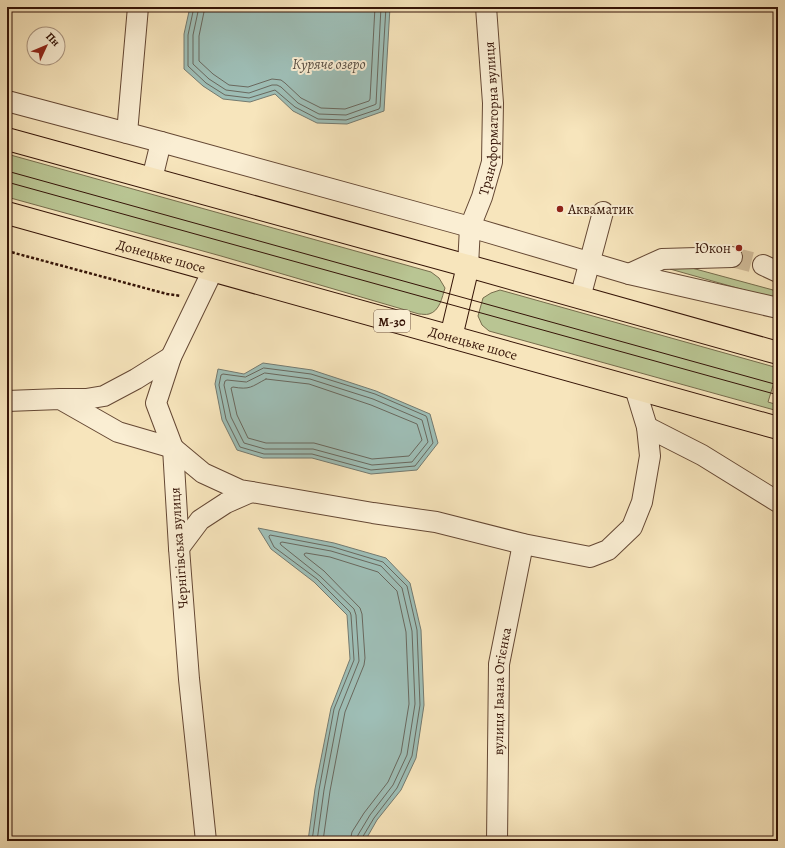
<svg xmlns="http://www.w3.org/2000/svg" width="785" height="848" font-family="Alegreya,serif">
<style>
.green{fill:#b9c593;stroke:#766c4c}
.water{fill:#9ebeb6;stroke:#747a70}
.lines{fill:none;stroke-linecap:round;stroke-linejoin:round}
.shore{stroke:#69685e;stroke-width:1}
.minor-tunnel{stroke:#d0bb98;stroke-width:20;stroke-dasharray:20 10;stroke-linecap:butt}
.minor-casing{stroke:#654834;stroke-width:22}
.highway-casing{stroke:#341306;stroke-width:24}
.path{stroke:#341306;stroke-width:2.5;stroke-dasharray:3 2;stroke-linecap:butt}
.minor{stroke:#faeed3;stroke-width:20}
.highway{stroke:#f7e5bc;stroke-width:22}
.tram{stroke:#341306;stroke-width:1}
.poi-dot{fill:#8f2418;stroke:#faeed3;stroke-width:1.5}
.labels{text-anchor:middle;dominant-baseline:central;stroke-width:4;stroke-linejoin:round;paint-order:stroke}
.shield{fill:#faeed3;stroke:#6f5544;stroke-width:1}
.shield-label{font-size:13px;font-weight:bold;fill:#341306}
.street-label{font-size:14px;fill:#341306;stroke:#faeed3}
.poi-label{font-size:14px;fill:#341306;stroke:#faeed3;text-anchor:start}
.water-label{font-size:15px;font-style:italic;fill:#594f44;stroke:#faeed3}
</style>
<rect width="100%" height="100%" fill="#f7e5bc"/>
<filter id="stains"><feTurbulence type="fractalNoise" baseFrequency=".005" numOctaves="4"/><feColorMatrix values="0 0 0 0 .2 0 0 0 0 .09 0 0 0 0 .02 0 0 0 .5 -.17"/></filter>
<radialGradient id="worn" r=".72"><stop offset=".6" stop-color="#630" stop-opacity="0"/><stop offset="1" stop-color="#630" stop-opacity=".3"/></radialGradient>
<g class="green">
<path d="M7 154 431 272 439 278 445 288C442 297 440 311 429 314 426 315 422 314 419 314L221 256 7 197Z"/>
<path d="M688 267 773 290 775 294V297H769L670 269Z"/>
<path d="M500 290 778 368V380L775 379 768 402 778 405V411L489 331 482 325 478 316 483 298 491 293Z"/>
</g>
<g class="water">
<path d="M190 7H390L384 111 347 124 317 123 293 111 275 94 250 102 223 99 203 86 184 69V34Z"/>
<path d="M263 363 312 370 376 391 430 414 438 443 417 470 371 474 312 458H263L237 450 222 420 215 384 218 369 244 374Z"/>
<path d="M258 528 334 543 386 558 410 583 421 630 424 705 416 758 401 790 377 820 365 841H308L315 789 331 708 350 659 347 615 314 582 271 549Z"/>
</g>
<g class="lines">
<g class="shore">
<path d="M194 7 188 35V66L206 83 225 95 249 98 275 90 295 107 318 119 346 120 379 109 380 107 386 7"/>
<path d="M199 7 193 35V64L209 79 226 90 249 93 272 85H277L281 87 298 103 319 114 346 115 374 105 376 104 381 7"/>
<path d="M205 7 199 36V61L213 74 229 85 248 87 272 79 281 80 285 83 301 98 321 108 345 109 369 101 370 99 375 7"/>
<path d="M264 368 311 374 375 394 426 416 427 418 433 443 415 466 371 470 312 454H264L240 447 226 419 219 385 221 375 223 374 245 377Z"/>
<path d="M265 373 310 379 373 399 422 420 428 442 412 462 372 465 313 449H265L244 443 231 417 224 385 225 381 227 380 246 382Z"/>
<path d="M266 379 309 384 371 405 417 424 422 440 409 456 372 459 314 443H266L248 438 237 415 231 388 233 387C250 390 251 387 266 379Z"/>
<path d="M312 841 319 790 334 709 354 660 351 615 350 612 317 579 274 547 269 537V536L270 535 333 547 383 562 407 586 417 630 420 705 412 756 397 788 374 818 362 838 361 841"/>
<path d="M317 841 324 790 339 711 359 661 356 615 354 609 320 576 281 545 280 543 282 542 331 551 381 566 402 588 412 631 415 704 407 755 393 785 370 815 358 835 356 841"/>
<path d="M323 841 330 791 345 712 364 665 365 658 362 614 360 608 324 571 305 556 304 554 306 553 330 557 378 572 397 591 406 632 409 704 401 753 388 782 364 813 352 832 350 841"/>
</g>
<path class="minor-tunnel" d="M732 257 763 265"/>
<defs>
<g id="minor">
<path d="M7 101 161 142 470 227 629 274 778 308"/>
<path d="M127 133 138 7"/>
<path d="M152 179 161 142"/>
<path d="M763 265 778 272"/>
<path id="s1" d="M468 266 470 227 482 197 492 162 493 103 486 7"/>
<path d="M629 274 662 259 732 257"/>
<path d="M580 298 603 212"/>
<path d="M635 388 647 427"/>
<path d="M62 399H86L104 396 136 379 171 357"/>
<path d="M7 401 60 399 118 432 173 448 203 473 240 490 373 513 436 522 523 544 590 557 608 550 632 527 642 502 650 456 647 427 702 455 778 502"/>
<path d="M179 548 200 520 226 503 251 492"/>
<path d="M206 841 189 679 179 548 173 448 156 403 171 357 213 270"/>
<path id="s2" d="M497 841 499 664 523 544"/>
</g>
<g id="highway">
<path d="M7 139 468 266 778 353"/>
<path id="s3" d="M7 213 778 428"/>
<path d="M451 337 468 266"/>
</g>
</defs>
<use href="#minor" class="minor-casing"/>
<use href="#highway" class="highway-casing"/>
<path class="path" d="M7 251 167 294 181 296"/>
<use href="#minor" class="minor"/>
<use href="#highway" class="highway"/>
<g class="tram">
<path d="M7 171 778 385"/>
<path d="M7 182 778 395"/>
</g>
</g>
<g class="poi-dot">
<circle cx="560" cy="209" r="4"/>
<circle cx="739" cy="248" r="4"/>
</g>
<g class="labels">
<rect class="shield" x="374" y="310" width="36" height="22" rx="3"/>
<g class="shield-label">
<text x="392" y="321">М-30</text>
</g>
<g class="street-label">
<text stroke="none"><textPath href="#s1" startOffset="151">Трансформаторна вулиця</textPath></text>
<text stroke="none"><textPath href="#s3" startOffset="160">Донецьке шосе</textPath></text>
<text stroke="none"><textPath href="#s3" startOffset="484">Донецьке шосе</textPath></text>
<text transform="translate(179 548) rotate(-94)">Чернігівська вулиця</text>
<text stroke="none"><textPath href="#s2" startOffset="150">вулиця Івана Огієнка</textPath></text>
</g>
<g class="poi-label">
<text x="568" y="209">Акваматик</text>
<text x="731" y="248" text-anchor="end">Юкон</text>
</g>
<g class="water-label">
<text x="329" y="64">Куряче озеро</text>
</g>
</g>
<rect width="785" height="848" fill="none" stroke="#f7e5bc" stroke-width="24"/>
<rect x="8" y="8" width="769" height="832" fill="none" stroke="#341306" stroke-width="2"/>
<rect x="12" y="12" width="761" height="824" fill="none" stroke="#341306"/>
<g transform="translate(46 46) rotate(46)"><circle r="19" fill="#faeed3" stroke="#ab9681"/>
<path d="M0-3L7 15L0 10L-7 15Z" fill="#8f2418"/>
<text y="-6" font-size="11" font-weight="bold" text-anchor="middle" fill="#341306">Пн</text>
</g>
<rect width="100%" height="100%" filter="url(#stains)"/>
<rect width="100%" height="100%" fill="url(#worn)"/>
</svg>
